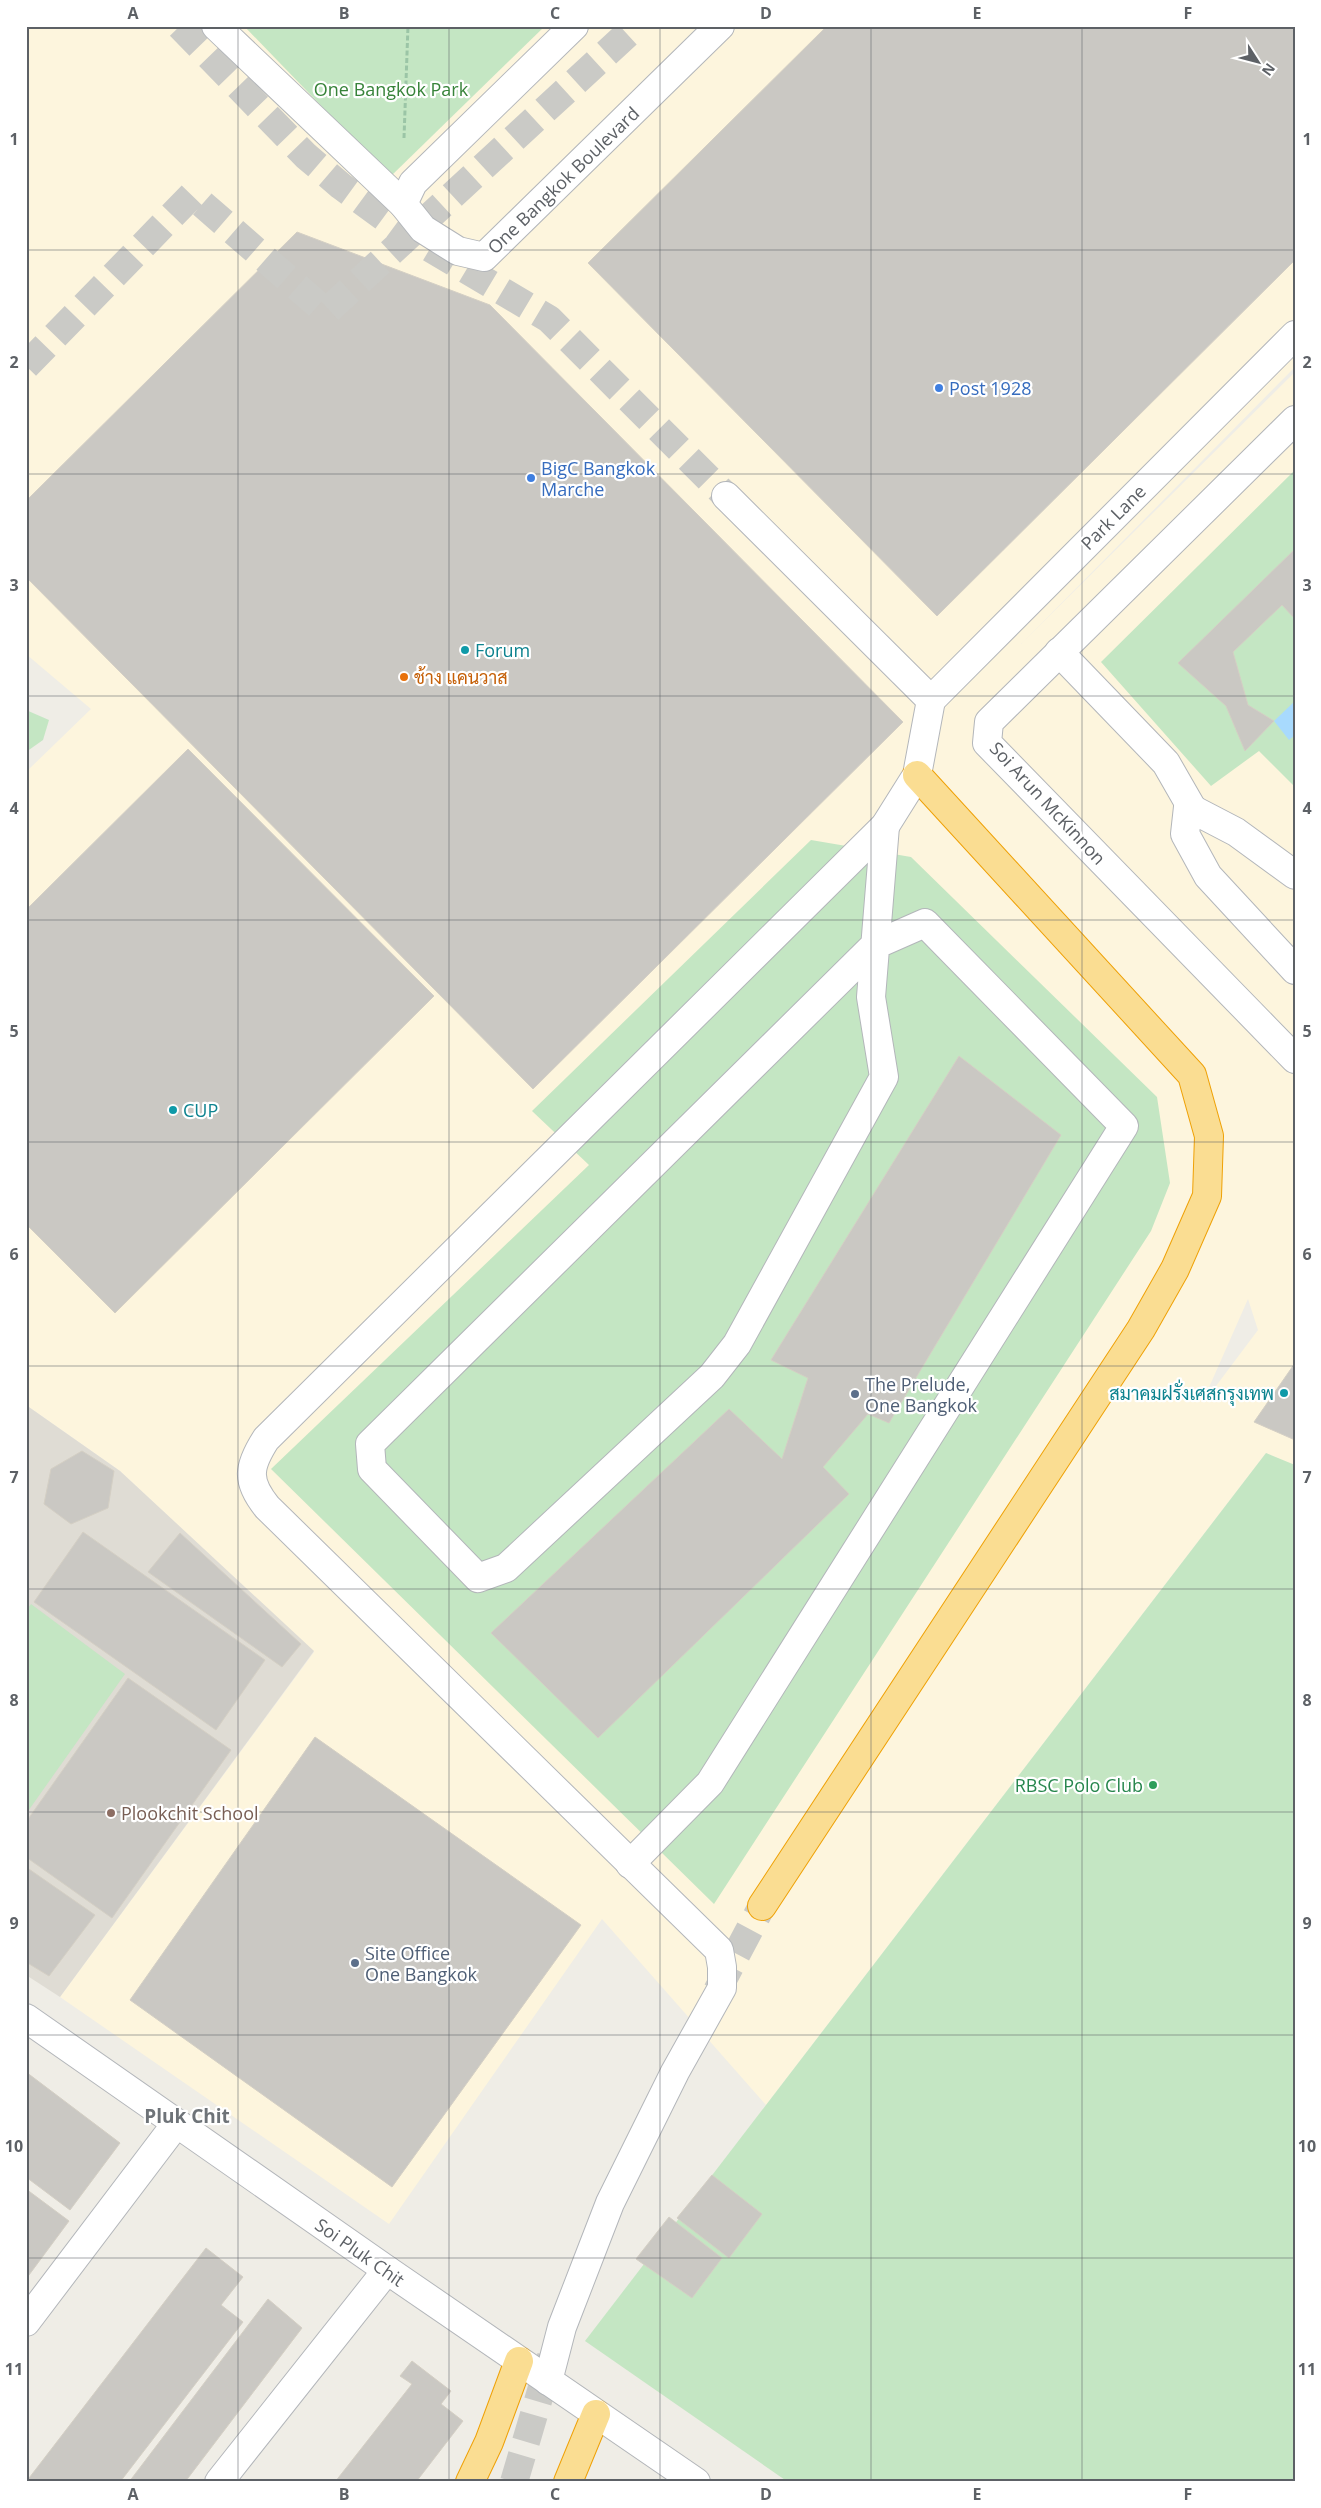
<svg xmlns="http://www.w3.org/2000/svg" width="1321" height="2508" font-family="'Open Sans',Sarabun,sans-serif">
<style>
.commercial{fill:#fdf5dd;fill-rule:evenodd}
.education{fill:#dfdcd4}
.green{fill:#c4e6c3}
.water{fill:#a8dafd}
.building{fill:#cac8c3;stroke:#d4cfc4}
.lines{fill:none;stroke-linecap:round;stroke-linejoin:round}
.minor-tunnel{stroke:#cacac6;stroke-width:28;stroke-dasharray:28 14;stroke-linecap:butt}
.highway-tunnel{stroke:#cacac6;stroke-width:28;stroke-dasharray:28 14;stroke-linecap:butt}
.minor-casing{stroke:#b3b6ba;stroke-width:30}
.highway-casing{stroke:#efa106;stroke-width:30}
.path{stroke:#9bc5a6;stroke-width:3;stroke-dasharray:5 2.5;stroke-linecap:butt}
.minor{stroke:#fff;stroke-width:28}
.highway{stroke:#fadd92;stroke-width:28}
.grid{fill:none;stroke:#5d6166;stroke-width:1;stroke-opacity:0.55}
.shop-dot{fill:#3f7fe0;stroke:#fff;stroke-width:2}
.culture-dot{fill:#0f9aa8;stroke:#fff;stroke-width:2}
.food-dot{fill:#e8710a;stroke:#fff;stroke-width:2}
.service-dot{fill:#5c6f8a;stroke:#fff;stroke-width:2}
.leisure-dot{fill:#2e9e5b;stroke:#fff;stroke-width:2}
.education-dot{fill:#8d6e63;stroke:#fff;stroke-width:2}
.labels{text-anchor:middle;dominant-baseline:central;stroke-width:4.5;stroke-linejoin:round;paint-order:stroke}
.park-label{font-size:18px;fill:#378339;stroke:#fff}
.street-label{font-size:18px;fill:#5d6166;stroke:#fff}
.shop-label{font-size:18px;fill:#366cbe;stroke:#fff;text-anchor:start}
.culture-label{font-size:18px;fill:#0d838f;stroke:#fff;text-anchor:start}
.food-label{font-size:18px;fill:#c56008;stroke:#fff;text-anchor:start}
.service-label{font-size:18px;fill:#4e5e75;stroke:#fff;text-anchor:start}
.leisure-label{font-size:18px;fill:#27864d;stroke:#fff;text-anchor:end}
.education-label{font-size:18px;fill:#785e54;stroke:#fff;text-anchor:start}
.neighbourhood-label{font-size:19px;font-weight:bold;fill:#6e7378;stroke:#fff}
.neatline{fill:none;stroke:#5d6166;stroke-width:2}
.grid-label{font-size:16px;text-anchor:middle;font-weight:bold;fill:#5d6166}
</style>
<rect width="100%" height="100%" fill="#efede6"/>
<path class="commercial" d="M26 26H1295V367L1021 644 1295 372V1466L1266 1453 766 2105 602 1919 389 2224 60 1997 314 1652 120 1471 26 1405V772L91 709 26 654ZM1248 1299 1258 1330 1204 1402 1203 1401Z"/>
<path class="education" d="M26 1405 120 1471 314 1651 60 1997 26 1975Z"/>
<g class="green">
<path d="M244 26H545L390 177Z"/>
<path d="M1295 470V787L1259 751 1211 786 1101 662Z"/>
<path d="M26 710 49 720 43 740 26 752Z"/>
<path d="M811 840 911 857 1157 1097 1170 1183 1151 1231 714 1904 271 1469 589 1165 532 1111Z"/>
<path d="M1266 1453 1295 1465V2482H788L585 2341Z"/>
<path d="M31 1604 125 1674 26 1814V1611Z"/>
</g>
<path class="water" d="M1295 701V735L1289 740 1274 721Z"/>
<g class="building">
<path d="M827 26H1295V260L937 616 588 263Z"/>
<path d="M297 232 490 305 903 722 533 1089 26 577V501Z"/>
<path d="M1295 549V619L1282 605 1233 652 1248 705 1274 721 1245 751 1226 706 1178 663Z"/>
<path d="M188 749 434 996 115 1313 26 1224V910Z"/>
<path d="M959 1056 1061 1135 889 1423 868 1414 823 1467 849 1494 598 1738 491 1633 729 1409 782 1459 808 1378 771 1360Z"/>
<path d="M1295 1363V1440L1254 1422Z"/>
<path d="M82 1451 114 1471 108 1508 71 1524 44 1504 51 1469Z"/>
<path d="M83 1532 265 1660 216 1730 34 1602Z"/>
<path d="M180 1533 301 1644 282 1667 148 1572Z"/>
<path d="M128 1678 231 1750 112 1918 26 1857V1822Z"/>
<path d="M315 1737 581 1925 392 2187 130 2000Z"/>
<path d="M26 1867 95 1915 49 1976 26 1962Z"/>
<path d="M26 2072 120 2143 70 2210 26 2177Z"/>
<path d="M712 2175 762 2214 729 2258 677 2218Z"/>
<path d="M26 2189 69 2221 26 2279Z"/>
<path d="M669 2217 722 2258 692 2298 636 2259Z"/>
<path d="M206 2248 243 2277 221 2305 243 2322 120 2482H26Z"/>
<path d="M268 2299 302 2328 185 2482H129Z"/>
<path d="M412 2361 451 2391 441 2404 463 2421 416 2482H335L412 2384 400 2376Z"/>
</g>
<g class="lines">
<g class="minor-tunnel">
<path d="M180 26 306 156 341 186 408 235 549 319 726 496"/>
<path d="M26 366 192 195 326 312 636 26"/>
</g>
<g class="highway-tunnel">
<path d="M717 1991 762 1906"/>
<path d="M514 2482 551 2357"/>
</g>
<defs>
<g id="minor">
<path d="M216 26 403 204"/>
<path d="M574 26 413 183 403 204 423 229 458 251 484 257 720 26"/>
<path d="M1295 420 989 722 987 743 1295 1059"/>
<path d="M726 496 931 700"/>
<path d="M1059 652 1166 763 1193 810"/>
<path d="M931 700 1295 335"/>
<path d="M1295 875 1236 832 1188 807 1185 834 1208 876 1295 970"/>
<path d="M630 1864 710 1783 1124 1126 925 923 875 945 370 1444 372 1469 478 1578 506 1568 712 1376 737 1344 884 1077 871 997 885 826"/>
<path d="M26 2018 387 2270 696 2482"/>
<path d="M26 2322 176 2124"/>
<path d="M548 2381 562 2327 610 2203 675 2072 722 1988V1967L719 1950 267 1507C246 1481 248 1467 266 1439L885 826 917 775 931 700"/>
<path d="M219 2482 387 2270"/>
</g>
<g id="highway">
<path d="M762 1906 1141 1329 1175 1269 1207 1196 1209 1136 1192 1075 917 775"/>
<path d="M470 2482 489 2442 519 2361"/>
<path d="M568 2482 596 2414"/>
</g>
</defs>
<use href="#minor" class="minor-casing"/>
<use href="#highway" class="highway-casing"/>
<path class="path" d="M404 138 408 26"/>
<use href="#minor" class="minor"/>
<use href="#highway" class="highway"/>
</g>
<path class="grid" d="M238 26V2482M449 26V2482M660 26V2482M871 26V2482M1082 26V2482M26 250H1295M26 474H1295M26 696H1295M26 920H1295M26 1142H1295M26 1366H1295M26 1589H1295M26 1812H1295M26 2035H1295M26 2258H1295"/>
<g class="shop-dot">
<circle cx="939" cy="388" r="5"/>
<circle cx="531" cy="478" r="5"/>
</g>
<g class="culture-dot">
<circle cx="465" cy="650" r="5"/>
<circle cx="173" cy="1110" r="5"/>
<circle cx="1284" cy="1393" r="5"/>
</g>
<circle class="food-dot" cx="404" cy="677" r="5"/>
<g class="service-dot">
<circle cx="855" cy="1394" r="5"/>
<circle cx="355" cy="1963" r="5"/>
</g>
<circle class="leisure-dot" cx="1153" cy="1785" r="5"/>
<circle class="education-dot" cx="111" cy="1813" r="5"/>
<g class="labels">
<g class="park-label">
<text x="391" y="89">One Bangkok Park</text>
</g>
<g class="street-label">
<text transform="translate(563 180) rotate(-44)">One Bangkok Boulevard</text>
<text transform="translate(1113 517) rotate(-45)">Park Lane</text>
<text transform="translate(1048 803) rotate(47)">Soi Arun McKinnon</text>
<text transform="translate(360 2252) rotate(35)">Soi Pluk Chit</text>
</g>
<g class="shop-label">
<text x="949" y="388">Post 1928</text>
<text x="541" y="468">BigC Bangkok<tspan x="541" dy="21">Marche</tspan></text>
</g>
<g class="culture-label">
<text x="475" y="650">Forum</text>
<text x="183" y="1110">CUP</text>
<text x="1274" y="1393" text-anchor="end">สมาคมฝรั่งเศสกรุงเทพ</text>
</g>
<g class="food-label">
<text x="414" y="677">ช้าง แคนวาส</text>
</g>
<g class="service-label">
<text x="865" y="1384">The Prelude,<tspan x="865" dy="21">One Bangkok</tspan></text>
<text x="365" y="1953">Site Office<tspan x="365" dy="21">One Bangkok</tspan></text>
</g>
<g class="leisure-label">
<text x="1143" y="1785">RBSC Polo Club</text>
</g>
<g class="education-label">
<text x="121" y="1813">Plookchit School</text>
</g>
<g class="neighbourhood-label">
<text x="187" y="2116">Pluk Chit</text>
</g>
</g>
<rect width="1321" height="2508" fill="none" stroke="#ffffff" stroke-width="55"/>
<g transform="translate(1258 62) rotate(126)" stroke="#ffffff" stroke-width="4" paint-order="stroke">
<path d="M0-4L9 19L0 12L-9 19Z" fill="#5d6166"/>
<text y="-8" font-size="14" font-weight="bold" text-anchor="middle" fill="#5d6166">N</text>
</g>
<rect x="28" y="28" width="1266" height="2452" class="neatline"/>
<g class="grid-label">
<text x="133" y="19">A</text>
<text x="344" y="19">B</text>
<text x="555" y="19">C</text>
<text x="766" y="19">D</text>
<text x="977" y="19">E</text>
<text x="1188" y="19">F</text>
<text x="14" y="145">1</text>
<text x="1307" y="145">1</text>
<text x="14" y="368">2</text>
<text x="1307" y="368">2</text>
<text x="14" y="591">3</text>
<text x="1307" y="591">3</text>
<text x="14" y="814">4</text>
<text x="1307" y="814">4</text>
<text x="14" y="1037">5</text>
<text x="1307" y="1037">5</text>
<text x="14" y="1260">6</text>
<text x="1307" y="1260">6</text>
<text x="14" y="1483">7</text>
<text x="1307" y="1483">7</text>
<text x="14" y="1706">8</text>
<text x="1307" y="1706">8</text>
<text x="14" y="1929">9</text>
<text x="1307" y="1929">9</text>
<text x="14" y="2152">10</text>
<text x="1307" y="2152">10</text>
<text x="14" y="2375">11</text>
<text x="1307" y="2375">11</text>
<text x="133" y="2500">A</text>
<text x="344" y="2500">B</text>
<text x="555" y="2500">C</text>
<text x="766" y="2500">D</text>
<text x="977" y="2500">E</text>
<text x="1188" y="2500">F</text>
</g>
</svg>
